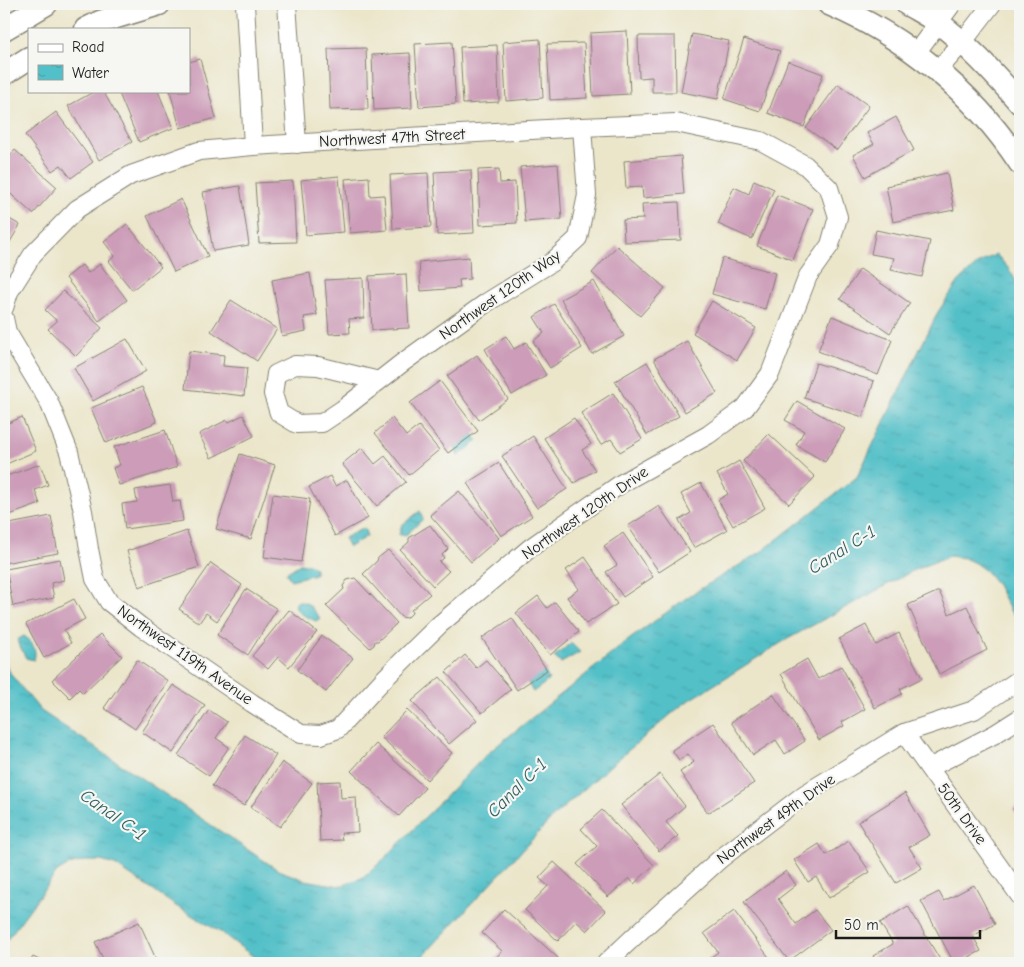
<svg xmlns="http://www.w3.org/2000/svg" width="1024" height="967" font-family="'Comic Neue',sans-serif">
<style>
.water{fill:url(#water-ripples);stroke:#376e72}
.building{fill:#cc9cb8}
.lines{fill:none;stroke-linecap:round;stroke-linejoin:round}
.minor-casing{stroke:#848173;stroke-width:20}
.tertiary-casing{stroke:#848173;stroke-width:25}
.minor{stroke:#fff;stroke-width:18}
.tertiary{stroke:#fff;stroke-width:22}
.labels{text-anchor:middle;dominant-baseline:central;stroke-width:4.5;stroke-linejoin:round;paint-order:stroke}
.street-label{font-size:16px;fill:#1c1c1c;stroke:#f6f6f2}
.water-label{font-size:18px;font-style:italic;fill:#325e61;stroke:#f6f6f2}
</style>
<defs>
<pattern id="water-ripples" width="26" height="14" patternUnits="userSpaceOnUse" patternTransform="scale(1.25)"><rect width="26" height="14" fill="#52c0c8"/><path d="M2 4q2-2 4 0t4 0M15 11q2-2 4 0t4 0" fill="none" stroke="#47a4ab"/></pattern>
</defs>
<rect width="100%" height="100%" fill="#f6f6f2"/>
<filter id="ink" filterUnits="userSpaceOnUse"><feTurbulence type="fractalNoise" baseFrequency=".02" numOctaves="2"/><feDisplacementMap in="SourceGraphic" scale="10" xChannelSelector="R" yChannelSelector="G"/><feConvolveMatrix kernelMatrix="1 2 1 2 8 2 1 2 1" color-interpolation-filters="sRGB"/></filter>
<filter id="wash" filterUnits="userSpaceOnUse"><feTurbulence type="fractalNoise" baseFrequency=".0096" numOctaves="4" result="noise"/><feDisplacementMap in="SourceGraphic" scale="20" xChannelSelector="R" yChannelSelector="G"/><feGaussianBlur stdDeviation="1.12" result="paint"/><feColorMatrix in="noise" values="0 0 0 0 0 0 0 0 0 0 0 0 0 0 0 0 0 1.4 0 .05"/><feComposite in="paint" operator="in"/></filter>
<g filter="url(#wash)">
<rect width="100%" height="100%" fill="#ebe6ca"/>
<g class="water">
<path d="M996 254 1009 269 1017 283 1020 310V616H1016L1011 612 996 583 986 571 975 563 964 558 949 556 914 570 784 641 682 705 610 766 555 815 423 956 420 963H262L222 933 176 906 115 865 101 861H84L69 865 57 872 4 944V661L12 676 41 711 278 870 305 880 340 886 364 877 385 858 488 753 630 639 689 596 761 552 857 477 938 312 959 281 978 264Z"/>
<path d="M472 433 478 441 458 456 455 447Z"/>
<path d="M420 511 423 519 406 535H399L402 525Z"/>
<path d="M364 528 367 536 349 547 344 538Z"/>
<path d="M300 564H309L315 568V574L291 580 286 573Z"/>
<path d="M298 601 308 604 320 618 316 621 301 614 294 606Z"/>
<path d="M24 636C33 643 37 649 34 660L26 658 17 640Z"/>
<path d="M571 643 580 652 561 663 554 657Z"/>
<path d="M543 667 549 680 533 692 529 685 528 677Z"/>
</g>
<g id="blocks">
<g class="building">
<path d="M627 31 630 94 593 96 590 33Z"/>
<path d="M692 34 729 41 718 99 681 92Z"/>
<path d="M638 36H675L676 92H652V77L639 78Z"/>
<path d="M540 39 543 98 506 101 503 42Z"/>
<path d="M744 39 780 51 760 111 724 99Z"/>
<path d="M452 42 456 104 419 107 415 44Z"/>
<path d="M584 43 587 98 550 100 547 44Z"/>
<path d="M497 45 499 102 463 104 460 47Z"/>
<path d="M366 48 368 109 330 110 328 49Z"/>
<path d="M410 53 412 108 374 110 372 55Z"/>
<path d="M200 59 216 118 180 128 170 91H189V62Z"/>
<path d="M788 61 823 74 804 127 768 113Z"/>
<path d="M838 84 869 106 837 150 806 128Z"/>
<path d="M95 91H103L132 142 99 160 68 106Z"/>
<path d="M118 91H158L173 128 139 142Z"/>
<path d="M56 112 93 162 71 178 61 165 52 171 25 135Z"/>
<path d="M896 117 914 150 865 177 853 155 874 144 867 133Z"/>
<path d="M15 150 57 187 33 214 4 188V163Z"/>
<path d="M681 156 684 194 643 198 642 187 626 188 624 161Z"/>
<path d="M558 164 562 219 525 222 520 167Z"/>
<path d="M499 169 500 183 515 182 517 223 480 225 478 170Z"/>
<path d="M471 170 474 233 437 235 434 172Z"/>
<path d="M428 173 431 227 393 229 390 175Z"/>
<path d="M947 173 954 210 893 222 886 186Z"/>
<path d="M339 176 344 232 306 235 301 180Z"/>
<path d="M369 177 370 196 384 195 387 230 350 233 345 179Z"/>
<path d="M754 180 774 189 752 239 718 224 734 187 749 194Z"/>
<path d="M293 181 296 242 259 243 255 183Z"/>
<path d="M240 186 249 245 213 251 203 192Z"/>
<path d="M777 195 813 209 793 260 757 246Z"/>
<path d="M181 199 208 256 174 272 147 216Z"/>
<path d="M4 200 9 203 4 211Z"/>
<path d="M679 202 681 240 624 242 623 220 643 219 642 204Z"/>
<path d="M4 216 20 225 7 247 4 245Z"/>
<path d="M127 224 161 267 132 290 109 261 115 256 104 242Z"/>
<path d="M876 230 930 241 922 277 891 270 894 258 871 254Z"/>
<path d="M617 246 665 288 640 316 592 273Z"/>
<path d="M469 257 470 279 459 280 460 288 421 291 419 262Z"/>
<path d="M722 258 775 273 765 309 712 294Z"/>
<path d="M100 264 127 300 99 321 66 278 82 265 88 273Z"/>
<path d="M860 269 910 303 890 333 840 299Z"/>
<path d="M310 273 317 315 304 317 306 331 282 336 272 280Z"/>
<path d="M406 274 409 328 372 330 369 276Z"/>
<path d="M363 278 364 318 349 319 350 333 329 334 325 280Z"/>
<path d="M594 281 624 336 592 354 561 299Z"/>
<path d="M63 291 102 328 76 356 48 329 57 321 45 310Z"/>
<path d="M231 300 277 329 257 361 211 331Z"/>
<path d="M712 301 756 328 737 360 693 333Z"/>
<path d="M554 304 582 348 550 368 533 341 544 333 534 317Z"/>
<path d="M832 316 892 340 878 375 818 351Z"/>
<path d="M506 336 514 349 526 342 546 375 512 395 485 349Z"/>
<path d="M127 339 146 371 93 401 74 368Z"/>
<path d="M687 341 717 393 685 412 654 359Z"/>
<path d="M189 351 224 355 223 366 247 368 244 396 185 389Z"/>
<path d="M477 355 508 399 479 420 447 376Z"/>
<path d="M647 362 679 416 647 435 615 381Z"/>
<path d="M816 363 874 381 863 417 804 398Z"/>
<path d="M440 381 478 431 448 453 410 403Z"/>
<path d="M142 387 157 422 106 443 91 408Z"/>
<path d="M613 393 642 439 620 452 611 439 601 445 581 413Z"/>
<path d="M797 401 845 429 825 462 796 445 804 431 785 420Z"/>
<path d="M243 415 254 436 211 458 199 434 227 420 229 422Z"/>
<path d="M22 417 36 451 4 465V425Z"/>
<path d="M392 418 406 436 419 426 439 450 409 475 375 433Z"/>
<path d="M574 418 591 444 582 450 595 470 574 483 544 438Z"/>
<path d="M165 430 177 467 119 485 113 468 120 465 114 447Z"/>
<path d="M769 434 815 477 789 504 743 461Z"/>
<path d="M533 436 567 489 537 508 502 456Z"/>
<path d="M362 448 375 464 385 456 406 482 377 506 342 464Z"/>
<path d="M240 454 275 465 251 539 216 529Z"/>
<path d="M739 461 765 508 733 526 718 500 728 494 717 474Z"/>
<path d="M499 463 532 516 501 536 467 483Z"/>
<path d="M40 464 48 485 35 490 40 504 4 517V477Z"/>
<path d="M330 476 335 486 347 480 368 518 335 536 309 487Z"/>
<path d="M701 483 727 530 694 548 679 520 691 513 681 494Z"/>
<path d="M170 485 173 502 180 501 183 521 125 529 122 504 137 502 135 490Z"/>
<path d="M459 491 499 538 471 562 430 515Z"/>
<path d="M273 494 310 499 301 562 264 557Z"/>
<path d="M659 506 690 552 659 572 628 526Z"/>
<path d="M51 516 58 553 4 563V525Z"/>
<path d="M430 525 448 549 442 555 444 558 439 562 449 571 433 586 400 550 409 542V538Z"/>
<path d="M187 531 199 567 139 587 127 551Z"/>
<path d="M623 533 653 577 623 597 606 572 617 565 604 546Z"/>
<path d="M388 550 430 594 411 610 412 613 407 618 401 617 363 574 377 561 378 558Z"/>
<path d="M585 557 617 604 586 624 567 597 579 589 566 570Z"/>
<path d="M60 559 64 580 51 583 54 598 13 606 6 569Z"/>
<path d="M211 563 242 585 217 621 206 613 199 623 179 609Z"/>
<path d="M355 578 397 623 378 641H375L374 645 370 648 326 606 344 589 343 586 347 580Z"/>
<path d="M246 589 277 609 248 655 217 635Z"/>
<path d="M939 591 949 614 967 606 987 650 939 674 908 605Z"/>
<path d="M538 596 547 608 555 602 579 632 550 655 516 613Z"/>
<path d="M74 599 85 619 64 630 71 643 44 658 26 624Z"/>
<path d="M289 610 317 632 289 667 278 657 268 669 252 656Z"/>
<path d="M512 618 547 670 517 690 482 638Z"/>
<path d="M866 625 876 645 899 633 922 678 900 689 902 694 875 708 839 639Z"/>
<path d="M100 634 122 656 83 693 79 689 70 698 52 680Z"/>
<path d="M322 636 353 658 326 692 297 670Z"/>
<path d="M465 655 476 668 486 660 511 689 482 713 446 672Z"/>
<path d="M807 659 818 679 841 666 865 709 842 722 844 726 819 740 781 674Z"/>
<path d="M137 660 168 681 135 729 104 708Z"/>
<path d="M440 677 477 720 449 744 412 701Z"/>
<path d="M173 685 205 705 173 753 142 732Z"/>
<path d="M773 694 805 741 785 754 776 740 753 755 731 722Z"/>
<path d="M209 710 227 722 216 738 229 747 209 776 178 755Z"/>
<path d="M407 710 452 753 427 780 381 737Z"/>
<path d="M713 723 754 783 708 813 680 772 694 762 688 754 679 760 672 750Z"/>
<path d="M245 735 276 755 244 806 212 786Z"/>
<path d="M376 744 425 788 399 816 351 771Z"/>
<path d="M282 762 312 783 280 827 251 807Z"/>
<path d="M660 774 685 806 666 822 678 836 659 851 621 805Z"/>
<path d="M340 781 341 798 356 797 358 832 341 833 342 840 320 841 317 782Z"/>
<path d="M905 793 930 835 909 847 922 868 896 883 858 822Z"/>
<path d="M1020 804V820L1013 809Z"/>
<path d="M602 810 654 865 634 884 629 878 608 897 577 864 597 846 581 829Z"/>
<path d="M849 841 870 872 829 898 816 877 808 882 794 860 819 844 826 855Z"/>
<path d="M554 862 606 911 587 931 576 921 558 941 525 910 548 886 539 878Z"/>
<path d="M786 871 796 885 778 899 796 924 815 910 831 930 789 961 744 902Z"/>
<path d="M974 885 995 924 973 936 981 951 957 963H954L921 901 939 892 944 901Z"/>
<path d="M908 906 942 963H877L873 956 893 944 880 923Z"/>
<path d="M504 909 558 958 554 963H491L502 951 482 933Z"/>
<path d="M734 911 771 960 766 963H709L707 960 718 952 704 933Z"/>
<path d="M139 922 156 959 148 963H105L95 942Z"/>
<path d="M33 957 45 963H29Z"/>
<path d="M687 958 692 963H680Z"/>
</g>
</g>
</g>
<g filter="url(#ink)">
<use href="#blocks" fill-opacity="0" stroke="#848173" stroke-width="1"/>
<g class="lines">
<defs>
<g id="minor">
<path d="M245 4 253 146"/>
<path d="M287 4 297 144"/>
<path d="M916 53 952 4"/>
<path d="M937 71 962 43 992 4"/>
<path d="M4 308 9 292 33 254 77 209 131 175 199 151 253 146 582 127 676 123 761 141 805 165 829 188 838 217 830 245 808 276 770 374 745 408 708 435 622 483 530 548 439 625 382 681 338 729 321 735 301 734 252 703 141 627 109 602 95 579 89 549 83 511 69 452 49 402 7 332 4 318"/>
<path d="M379 381 318 366 295 365 276 374 273 394 279 413 297 424 322 423 343 409 402 363 486 303 552 262 578 238 587 195 582 127"/>
<path d="M904 733 1020 896"/>
<path d="M929 768 995 734 1020 718"/>
<path d="M606 963 637 934 720 859 805 794 904 733 974 710 1020 679"/>
</g>
<g id="tertiary">
<path d="M829 4C906 37 974 93 1020 163"/>
<path d="M907 4C917 10 927 15 937 22 967 43 996 76 1020 103"/>
<path d="M4 29 46 4"/>
<path d="M86 29 100 22 159 4"/>
<path d="M4 74 29 58"/>
</g>
</defs>
<use href="#minor" class="minor-casing"/>
<use href="#tertiary" class="tertiary-casing"/>
<use href="#minor" class="minor"/>
<use href="#tertiary" class="tertiary"/>
</g>
</g>
<g class="labels">
<g class="street-label">
<text transform="translate(392 138) rotate(-3)">Northwest 47th Street</text>
<text transform="translate(500 295) rotate(-35)">Northwest 120th Way</text>
<text transform="translate(585 513) rotate(-35)">Northwest 120th Drive</text>
<text transform="translate(185 655) rotate(35)">Northwest 119th Avenue</text>
<text transform="translate(962 814) rotate(54)">50th Drive</text>
<text transform="translate(776 819) rotate(-36)">Northwest 49th Drive</text>
</g>
<g class="water-label">
<text transform="translate(842 550) rotate(-32)">Canal C-1</text>
<text transform="translate(517 788) rotate(-45)">Canal C-1</text>
<text transform="translate(113 815) rotate(35)">Canal C-1</text>
</g>
</g>
<rect width="1024" height="967" fill="none" stroke="#f6f6f2" stroke-width="20"/>
<rect x="28" y="28" width="162" height="65" fill="#f6f6f2" stroke="#9f9f9c"/>
<rect x="38" y="44" width="25" height="8" fill="#ffffff" stroke="#9f9f9c"/>
<text x="72" y="52" font-size="15" fill="#1c1c1c">Road</text>
<rect x="38" y="65" width="25" height="15" fill="url(#water-ripples)" stroke="#9f9f9c"/>
<text x="72" y="78" font-size="15" fill="#1c1c1c">Water</text>
<path d="M836 930v8h144v-8" fill="none" stroke="#1c1c1c" stroke-width="2.5"/>
<text x="844" y="930" font-size="15" fill="#1c1c1c" stroke="#f6f6f2" stroke-width="4" paint-order="stroke">50 m</text>
</svg>
